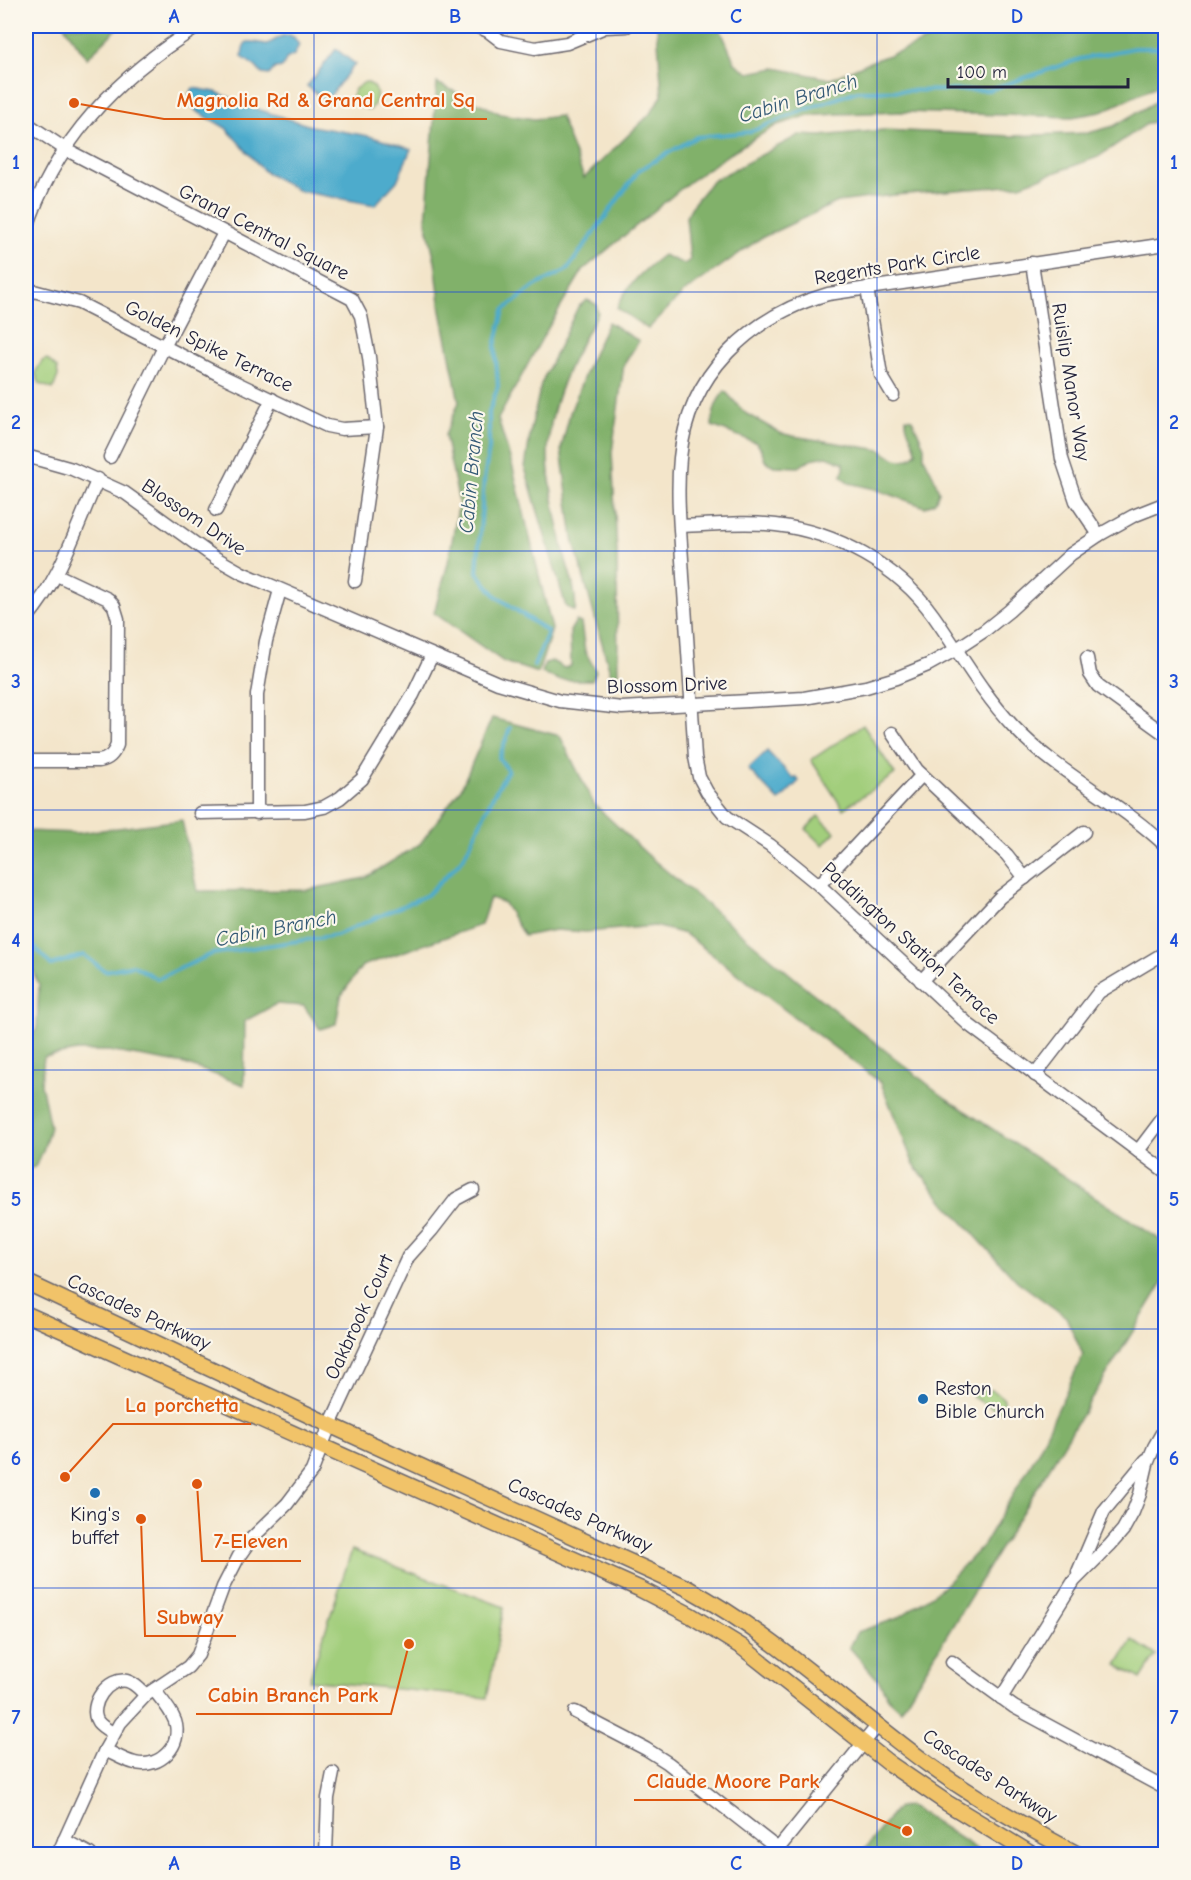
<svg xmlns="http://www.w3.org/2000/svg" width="1191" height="1880" font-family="'Comic Neue',sans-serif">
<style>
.green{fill:#a2ce7b;stroke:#62785b;stroke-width:1.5}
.forest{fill:#81b16b;stroke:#526a53;stroke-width:1.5}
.water{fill:#4dabcc;stroke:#386684;stroke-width:1.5}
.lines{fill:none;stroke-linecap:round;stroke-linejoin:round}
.stream{stroke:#4dabcc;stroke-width:4}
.minor-casing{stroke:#6b666d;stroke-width:15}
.major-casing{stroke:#6b666d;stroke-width:18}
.minor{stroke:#fff;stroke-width:12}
.major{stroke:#f1c369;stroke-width:15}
.grid{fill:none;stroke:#1d4ed8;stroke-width:1.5;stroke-opacity:0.55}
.poi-dot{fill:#1f6fb2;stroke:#fbf7ec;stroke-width:2}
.labels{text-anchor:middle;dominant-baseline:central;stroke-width:4.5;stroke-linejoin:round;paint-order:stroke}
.street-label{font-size:20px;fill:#22223b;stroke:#fbf7ec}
.poi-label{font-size:20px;fill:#22223b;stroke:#fbf7ec;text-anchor:start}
.water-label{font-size:21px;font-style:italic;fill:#335975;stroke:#fbf7ec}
.leader{fill:none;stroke:#de560e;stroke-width:2}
.callout-dot{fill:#de560e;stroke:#fbf7ec;stroke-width:2}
.callout-label{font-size:21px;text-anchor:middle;font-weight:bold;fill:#de560e;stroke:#fbf7ec;stroke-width:4.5;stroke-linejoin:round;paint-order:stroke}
.neatline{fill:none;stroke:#1d4ed8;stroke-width:2}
.grid-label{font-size:20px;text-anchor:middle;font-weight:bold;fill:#1d4ed8}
</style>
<rect width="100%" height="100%" fill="#fbf7ec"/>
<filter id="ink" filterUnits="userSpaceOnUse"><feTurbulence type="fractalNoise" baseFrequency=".0167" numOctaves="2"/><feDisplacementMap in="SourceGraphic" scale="12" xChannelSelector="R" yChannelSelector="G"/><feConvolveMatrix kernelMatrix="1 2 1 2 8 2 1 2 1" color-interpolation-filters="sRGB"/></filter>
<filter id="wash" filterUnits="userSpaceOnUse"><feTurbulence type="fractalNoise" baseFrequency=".008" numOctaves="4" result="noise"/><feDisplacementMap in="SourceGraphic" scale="24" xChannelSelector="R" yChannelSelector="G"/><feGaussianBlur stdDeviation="1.35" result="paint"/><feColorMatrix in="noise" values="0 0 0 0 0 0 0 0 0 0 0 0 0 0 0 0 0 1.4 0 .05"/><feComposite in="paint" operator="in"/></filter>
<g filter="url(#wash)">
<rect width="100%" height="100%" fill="#f3e5ca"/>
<g class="green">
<path d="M365 82C380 86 379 99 370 110L358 106 350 99 355 89Z"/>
<path d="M47 359 57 368 58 376 53 389 40 384 35 373 42 361Z"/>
<path d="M863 725 895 774 843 809 811 760Z"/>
<path d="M818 816 835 832 823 845 806 829Z"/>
<path d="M993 1390 1004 1399V1405L1000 1412 972 1397 975 1391Z"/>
<path d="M352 1550 504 1607 487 1698 309 1680Z"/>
<path d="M1132 1640 1156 1655 1141 1679 1117 1665Z"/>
</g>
<g class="forest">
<path d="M64 26H120L87 58Z"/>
<path d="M657 26H719L735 63 749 73 775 68 831 79 867 63 914 46 955 26H1165V82L1101 112 1072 117 903 112 838 114 807 116 777 125 735 150 689 182 583 270 545 333 498 419 513 468 552 629 538 673 504 662 434 613 448 563 459 503 445 435 459 402 441 311 435 261 426 221 437 83 501 114 534 119 560 116 584 178 649 115 662 96Z"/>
<path d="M1165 96V120L1148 123 1098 157 1020 185 894 195 838 202 761 238 683 293 648 329 617 308C624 288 646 268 663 255L684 264 690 260 686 217 694 203 712 181 799 135 820 136 884 130 1011 136 1088 133 1114 126Z"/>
<path d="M587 300 596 304 598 313C573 355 548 405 548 454 548 482 556 513 561 540 565 564 578 588 575 611L566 607 525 468 531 429 541 384 578 307Z"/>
<path d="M608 322 639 341 624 364 612 452 617 553 618 682 610 672 573 539 561 449 570 413 589 363Z"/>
<path d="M725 391 745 413 780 433 793 436 881 450C892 459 906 465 916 453 916 441 904 430 906 418L912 419 924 446V457L934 477 939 492 935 502 925 507 875 489 849 483 841 476 844 468V463L827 456 811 459 799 467 774 466 765 461 762 451 757 443 712 426C713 412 715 402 725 391Z"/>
<path d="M576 621 581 623 585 651 596 671 592 680H559L542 673 545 663 552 661 564 668 571 666 570 631Z"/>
<path d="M492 718 560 736 594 804 651 858 809 990 944 1097 1165 1243V1279L901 1710 888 1698 879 1681 849 1647 857 1632 898 1618 942 1588 983 1545 1038 1452 1083 1355 1066 1317 1017 1281 946 1204 914 1165 881 1083 685 934 655 926 586 932 555 930 524 936 504 903 490 898 481 925 362 966 341 996 336 1024 320 1029 304 1006 276 1004 245 1021 244 1085 185 1064 109 1051H77L44 1057 41 1084 50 1127 43 1151 35 1167 26 1169V1041L37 1029 39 985 26 955V831L78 833 182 820 197 891 307 890 365 878 420 844 461 788Z"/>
<path d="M907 1806 914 1808 984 1854H861L897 1808Z"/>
</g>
<g class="water">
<path d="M289 35 294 37 299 45 294 55 286 59 283 67 275 68 269 75 262 74 256 67 242 57C243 33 253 44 268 44L282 36Z"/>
<path d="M336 49 355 64 326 101 307 86Z"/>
<path d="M193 88 216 92 260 110 311 126 369 136 411 149 397 181 375 205 299 191 265 172 226 128 196 111 187 98Z"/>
<path d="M767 751 794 779 796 777 799 781 779 801 748 769Z"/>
</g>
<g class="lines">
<g class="stream">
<path d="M534 666 548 632 496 596 477 572 484 480 489 449V412L498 386 495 346 504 310 535 286 567 270 639 170 696 137 750 132 791 115 857 91 989 90 1080 59 1134 48H1166"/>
<path d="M26 938 51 965 84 955 105 971 133 965 157 979 212 954 337 935 427 895 463 859 493 796 508 770 499 758 510 728"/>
</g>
</g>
</g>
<g filter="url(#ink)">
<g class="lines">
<defs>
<g id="minor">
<path d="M476 26 488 31 501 41 535 48 567 43 605 27 627 26"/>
<path d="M26 91 27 102 26 114"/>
<path d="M26 123 65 149 352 299 361 316 369 357 377 427 355 581"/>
<path d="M26 231C54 141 120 74 199 26"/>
<path d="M1166 244 828 294C750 316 688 374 680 458 676 497 681 537 683 576 687 636 691 697 695 757L699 777 707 792 727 817 770 845 819 885 969 1025 1166 1172"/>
<path d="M1032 263 1062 459 1076 501 1099 535"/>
<path d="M867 288 881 375 893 395"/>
<path d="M26 289 79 303 220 375 327 426 342 429 377 427"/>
<path d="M26 456 72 469 125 493 214 557 242 573 498 683 560 701 622 708 804 698 866 687 896 678 928 665 955 650 984 631 1009 611 1071 554 1099 535 1133 516 1166 503"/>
<path d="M110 457 164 347 224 233"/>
<path d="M216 510 272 399"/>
<path d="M681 526C712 525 744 521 776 525 836 532 898 566 933 615 960 653 981 692 1013 726 1058 774 1119 801 1166 846"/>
<path d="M26 619C61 579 76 527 98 479"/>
<path d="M1087 658 1090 674 1098 686 1166 735"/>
<path d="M892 733 917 770 1007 855 1025 878"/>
<path d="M26 761H99C109 759 113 755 117 745L118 619 114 606 108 599 57 575"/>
<path d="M200 813 305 811 324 807 340 798 362 779 413 695 432 655"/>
<path d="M257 813V695L266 641 280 590"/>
<path d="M819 885 922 775"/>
<path d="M921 981 1000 897 1084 832"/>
<path d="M1035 1075 1099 992 1166 952"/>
<path d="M1138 1151 1166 1114"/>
<path d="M1078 1572 1104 1511 1146 1460"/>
<path d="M952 1662 1014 1707 1166 1789"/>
<path d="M1001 1698 1074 1581 1110 1545 1123 1530 1133 1512 1140 1494 1147 1464 1154 1447 1166 1426"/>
<path d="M575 1712 646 1749 668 1763 778 1849"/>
<path d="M113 1733C108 1730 102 1727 98 1722 87 1705 109 1676 127 1681 135 1683 140 1690 146 1695"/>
<path d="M105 1750C114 1754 125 1761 135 1763 160 1769 183 1745 175 1721 171 1710 162 1700 154 1690"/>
<path d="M64 1840 90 1854"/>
<path d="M58 1854 105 1750 120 1723 146 1695 188 1667 198 1655 223 1587 239 1556 251 1539 287 1504 312 1471 330 1425 408 1257 432 1230 456 1199 473 1190"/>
<path d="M326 1854 328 1798 333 1773"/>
<path d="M774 1854 878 1725"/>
</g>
<g id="major">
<path d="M26 1282 330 1425 687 1588C777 1637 847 1705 929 1765 976 1799 1026 1827 1077 1854"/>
<path d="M26 1314 640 1589 690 1615 742 1647 890 1764 947 1803 1031 1854"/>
</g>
</defs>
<use href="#minor" class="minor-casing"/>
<use href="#major" class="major-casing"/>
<use href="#minor" class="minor"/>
<use href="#major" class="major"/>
</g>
</g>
<path class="grid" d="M314 26V1854M596 26V1854M877 26V1854M26 292H1166M26 551H1166M26 810H1166M26 1070H1166M26 1329H1166M26 1588H1166"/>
<g class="poi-dot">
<circle cx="923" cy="1399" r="6"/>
<circle cx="95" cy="1493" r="6"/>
</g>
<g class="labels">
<g class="street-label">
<text transform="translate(264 232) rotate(27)">Grand Central Square</text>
<text transform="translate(897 265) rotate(-9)">Regents Park Circle</text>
<text transform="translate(209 346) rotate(26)">Golden Spike Terrace</text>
<text transform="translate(1071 382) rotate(81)">Ruislip Manor Way</text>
<text transform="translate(194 517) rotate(34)">Blossom Drive</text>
<text transform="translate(667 685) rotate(-2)">Blossom Drive</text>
<text transform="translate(911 943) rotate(42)">Paddington Station Terrace</text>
<text transform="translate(139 1312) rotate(25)">Cascades Parkway</text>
<text transform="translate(359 1317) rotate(-65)">Oakbrook Court</text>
<text transform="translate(580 1515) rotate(24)">Cascades Parkway</text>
<text transform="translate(990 1776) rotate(33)">Cascades Parkway</text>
</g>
<g class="poi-label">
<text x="935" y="1388">Reston<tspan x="935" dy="23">Bible Church</tspan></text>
<text x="95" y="1514" text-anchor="middle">King's<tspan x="95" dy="23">buffet</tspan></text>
</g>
<g class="water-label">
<text transform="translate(798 98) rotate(-17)">Cabin Branch</text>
<text transform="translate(471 472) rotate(-85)">Cabin Branch</text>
<text transform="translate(276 928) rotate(-11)">Cabin Branch</text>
</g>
</g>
<path class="leader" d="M74 103L164 119H487M65 1477L113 1424H251M197 1484L202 1561H301M141 1519L145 1636H236M409 1644L391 1714H196M907 1831L832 1800H634"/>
<g class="callout-dot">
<circle cx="74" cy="103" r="6"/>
<circle cx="65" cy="1477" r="6"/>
<circle cx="197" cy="1484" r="6"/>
<circle cx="141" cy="1519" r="6"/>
<circle cx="409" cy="1644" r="6"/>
<circle cx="907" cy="1831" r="6"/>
</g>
<g class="callout-label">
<text x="326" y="107">Magnolia Rd &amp; Grand Central Sq</text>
<text x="182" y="1412">La porchetta</text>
<text x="251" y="1548">7-Eleven</text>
<text x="190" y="1624">Subway</text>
<text x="293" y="1702">Cabin Branch Park</text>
<text x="733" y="1788">Claude Moore Park</text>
</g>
<rect width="1191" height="1880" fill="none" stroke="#fbf7ec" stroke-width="66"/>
<path d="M948 78v9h180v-9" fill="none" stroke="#22223b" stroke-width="3"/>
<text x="957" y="78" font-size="18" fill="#22223b" stroke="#fbf7ec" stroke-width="4.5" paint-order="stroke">100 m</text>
<rect x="33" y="33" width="1125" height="1814" class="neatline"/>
<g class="grid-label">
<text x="174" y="23">A</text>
<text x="455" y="23">B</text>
<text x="736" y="23">C</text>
<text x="1017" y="23">D</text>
<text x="16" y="169">1</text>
<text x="1174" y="169">1</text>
<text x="16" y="429">2</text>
<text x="1174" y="429">2</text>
<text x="16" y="688">3</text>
<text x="1174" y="688">3</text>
<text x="16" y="947">4</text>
<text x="1174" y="947">4</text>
<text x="16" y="1206">5</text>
<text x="1174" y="1206">5</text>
<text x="16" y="1465">6</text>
<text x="1174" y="1465">6</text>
<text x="16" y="1724">7</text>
<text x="1174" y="1724">7</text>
<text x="174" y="1870">A</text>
<text x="455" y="1870">B</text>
<text x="736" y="1870">C</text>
<text x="1017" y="1870">D</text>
</g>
</svg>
